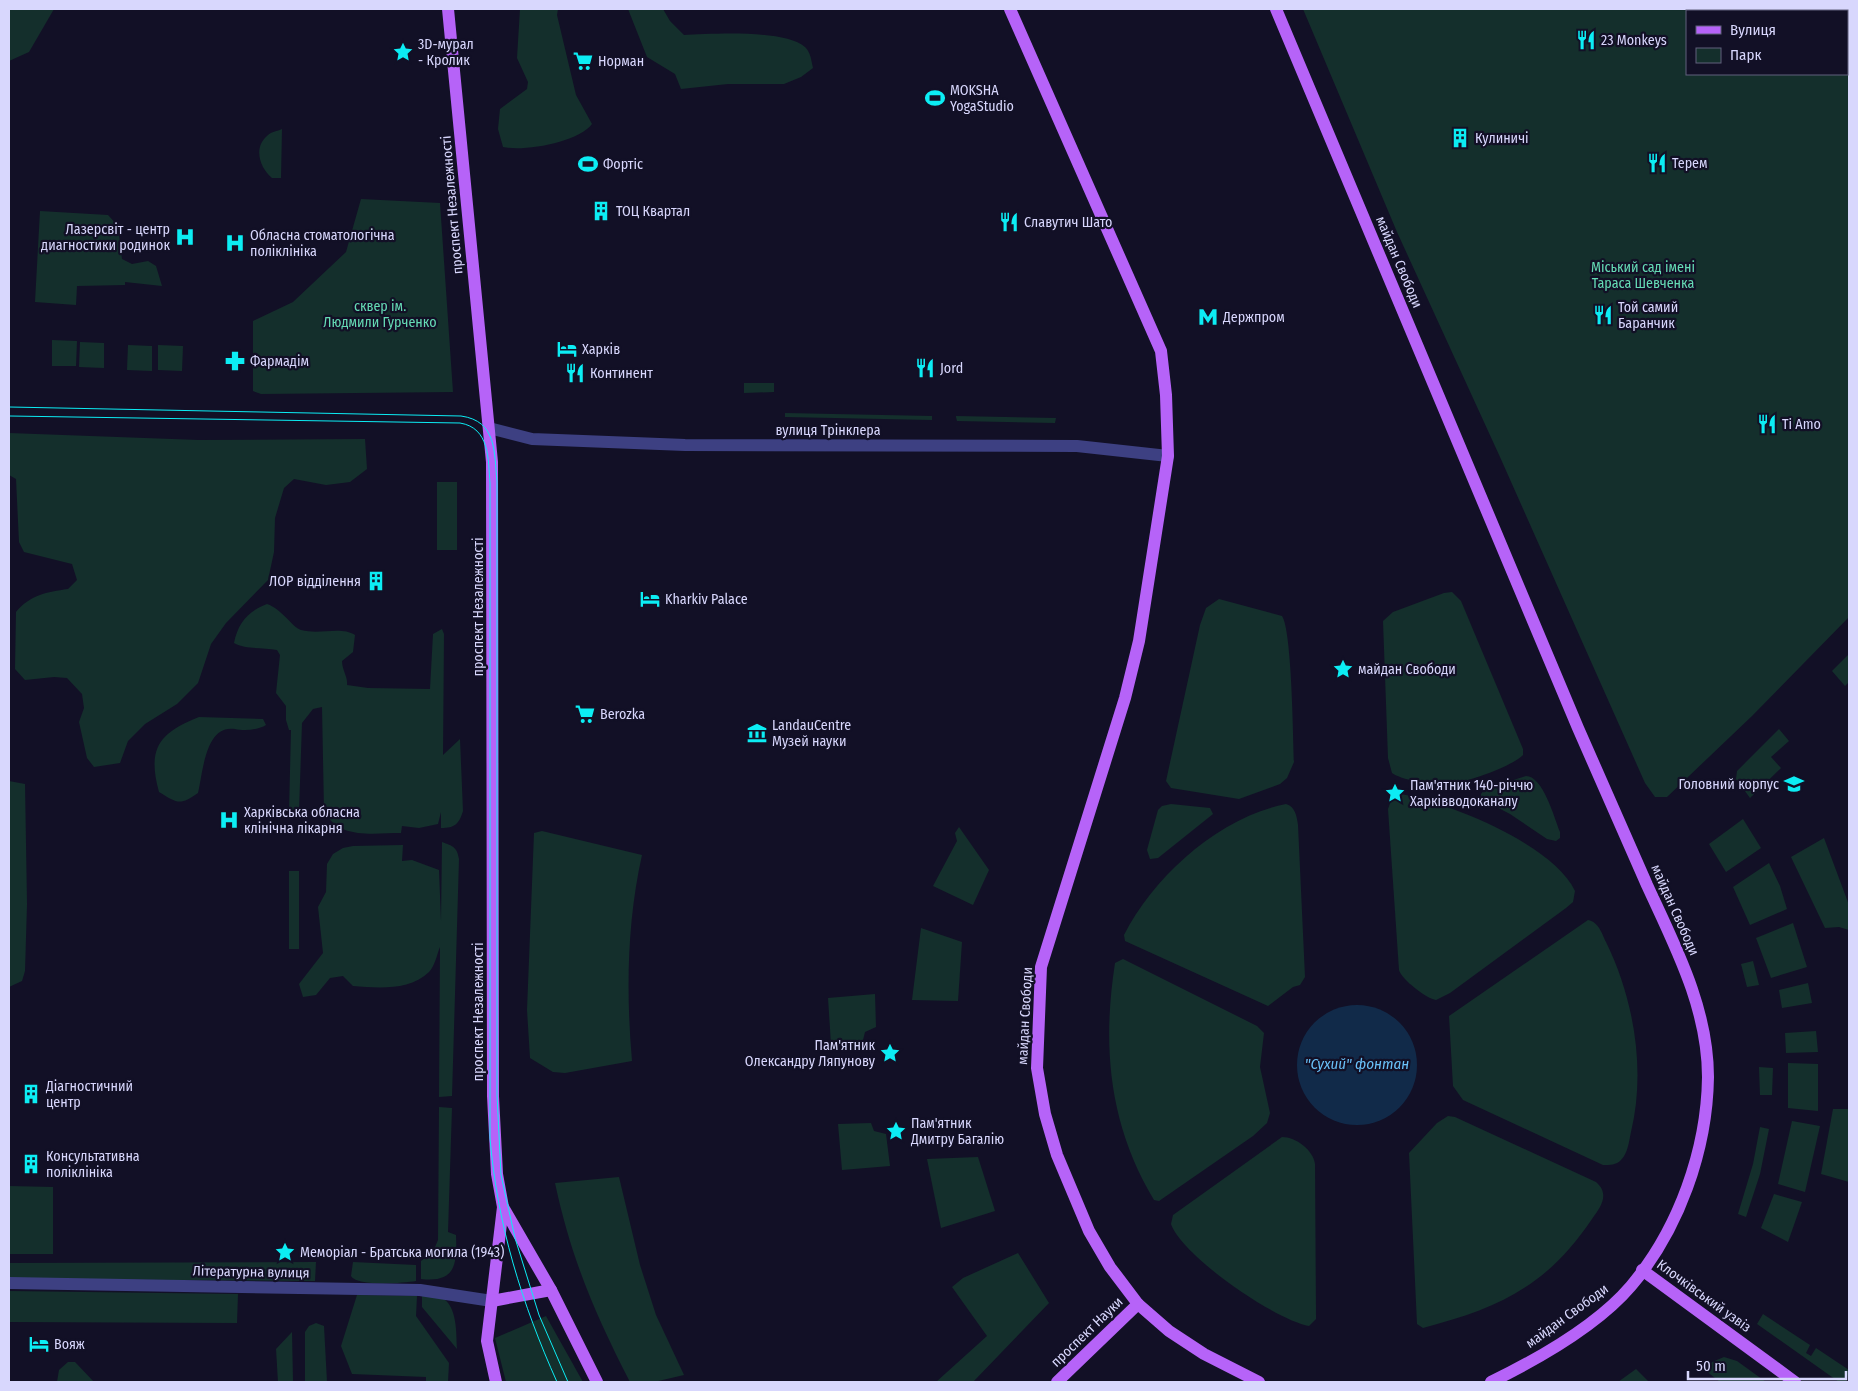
<svg xmlns="http://www.w3.org/2000/svg" width="1858" height="1391" font-family="'Fira Sans Condensed',sans-serif">
<style>
.green{fill:#142f2c;fill-rule:evenodd}
.water{fill:#112a49}
.lines{fill:none;stroke-linecap:round;stroke-linejoin:round}
.minor{stroke:#3d4082;stroke-width:12}
.major{stroke:#b663f8;stroke-width:12}
.tram{stroke:#0cedf4;stroke-width:1}
.labels{text-anchor:middle;dominant-baseline:central;stroke-width:4.5;stroke-linejoin:round;paint-order:stroke}
.poi-label{font-size:14px;fill:#d8d7fd;stroke:#121026;text-anchor:start}
.street-label{font-size:14px;fill:#d8d7fd;stroke:#121026}
.park-label{font-size:14px;fill:#65dbb5;stroke:#121026}
.water-label{font-size:15px;font-style:italic;fill:#69c0f8;stroke:#121026}
</style>
<rect width="100%" height="100%" fill="#121026"/>
<g class="green">
<path d="M9 9H54L29 52 9 61Z"/>
<path d="M520 9H558L557 15 576 95 592 124C579 142 524 152 503 147L498 129 500 109 527 89 528 82 517 58Z"/>
<path d="M628 9H663L670 21 684 35C711 34 785 29 805 47 811 53 811 60 813 68L801 77 784 84H728L681 89 675 74 647 57Z"/>
<path d="M1303 9H1849V617L1752 716 1667 797H1655L1645 783 1500 457 1397 232ZM1687 11H1847V74H1687Z"/>
<path d="M282 129 281 178H272C260 168 253 148 267 136 270 132 278 131 282 129Z"/>
<path d="M361 199 440 203 453 392 261 394 253 391V321L293 302 346 252Z"/>
<path d="M40 211 108 215 118 226 122 259 132 264 148 261 156 266 162 286 125 282V285L77 286 76 305 35 302Z"/>
<path d="M52 340 77 341 76 366H52Z"/>
<path d="M80 342 104 343V368L79 367Z"/>
<path d="M128 345 152 346V371L127 370Z"/>
<path d="M158 345 183 346 182 371 158 370Z"/>
<path d="M744 383H774V392L744 393Z"/>
<path d="M785 413 932 416V420L785 417Z"/>
<path d="M956 417V416L1056 418 1055 423 957 421Z"/>
<path d="M9 433 199 440 365 439 367 469 350 482 326 485 294 479 284 488 275 518 274 552 268 580 226 623 211 644 198 683 177 704 145 724 128 741 120 763 94 767 87 758 79 722 84 708 82 694 67 678 54 677 25 680 15 669 16 612C30 595 47 592 68 589L77 580 72 564 24 552 19 542 16 479 9 475Z"/>
<rect x="437" y="482" width="20" height="68"/>
<path d="M1452 592 1461 601 1523 749V755C1511 767 1469 781 1452 784 1438 786 1403 781 1392 773L1388 758 1383 621 1393 612 1444 593Z"/>
<path d="M1219 599 1282 616C1292 631 1293 738 1294 762L1287 778 1280 784 1239 799 1171 788 1166 781 1200 625 1206 608Z"/>
<path d="M267 604C282 609 292 627 301 630 320 635 341 626 355 635L353 652 342 661C342 670 348 677 347 685L368 688 430 689 433 634 442 629 444 634 443 755 460 739 463 811C459 824 455 828 441 828V812L438 824 419 828 402 826 401 833C373 833 337 840 324 810L322 707 313 709 302 723 299 812H289L291 730H289L286 720V706L276 693 280 655 277 650C263 647 246 650 234 643 238 623 248 611 267 604Z"/>
<path d="M1849 654V682L1845 686 1832 671Z"/>
<path d="M199 717 263 719 266 725C258 730 244 731 235 729 205 724 203 773 198 793 180 806 177 803 159 792 147 748 159 733 199 717Z"/>
<path d="M1779 729 1789 741 1771 757 1781 768 1750 798 1736 779 1737 771Z"/>
<path d="M1526 776C1543 776 1554 817 1560 832V838L1556 841 1547 839 1510 814 1481 799V794L1485 789Z"/>
<path d="M9 781 25 784 27 904 25 971 22 981 9 987Z"/>
<path d="M1401 794C1449 803 1553 844 1575 891L1573 902 1566 908 1450 993 1436 1000C1427 999 1401 979 1399 970L1388 809 1392 798Z"/>
<path d="M1171 804 1210 808 1213 814 1158 858 1150 859 1147 850 1158 810 1162 806Z"/>
<path d="M1286 804C1295 806 1297 817 1298 825L1305 977 1300 985 1293 987 1268 1006 1125 941 1124 935C1154 876 1219 817 1286 804Z"/>
<path d="M1743 819 1761 848 1726 872 1709 844Z"/>
<path d="M959 827 989 870 973 905 933 886 957 841 955 833Z"/>
<path d="M542 831 642 855C627 922 626 992 632 1061L565 1073 553 1072 530 1058 527 1010 534 833Z"/>
<path d="M1824 838 1849 905V930L1839 927 1825 928 1791 857Z"/>
<path d="M442 842C453 846 457 847 459 859L452 1096 439 1097 440 947C437 954 435 966 429 972 409 991 378 988 353 986L343 976 330 978 316 995 303 997 299 984 323 953 318 907 326 892 327 864 333 854 343 848 353 846 403 845 402 861 412 860 439 870 441 921Z"/>
<path d="M1769 863 1780 886 1787 909 1750 925 1733 887Z"/>
<rect x="289" y="871" width="10" height="78"/>
<path d="M1588 920C1599 922 1602 934 1606 942 1634 999 1646 1070 1631 1132 1629 1141 1628 1153 1621 1160 1616 1165 1610 1165 1603 1165L1463 1100 1453 1086 1449 1016Z"/>
<path d="M1793 923 1807 967 1771 978 1756 938Z"/>
<path d="M921 928 962 942 958 1001 912 1000Z"/>
<path d="M1123 959 1257 1026 1264 1033 1260 1067 1270 1113 1267 1123 1253 1136 1159 1201 1154 1200C1109 1125 1102 1047 1115 963Z"/>
<path d="M1753 961 1759 985 1747 987 1741 964Z"/>
<path d="M1808 983 1812 1003 1782 1008 1779 990Z"/>
<path d="M875 994 876 1027 865 1032 863 1040 831 1044 828 998Z"/>
<path d="M1816 1031 1818 1052 1786 1053 1785 1033Z"/>
<path d="M1788 1063 1818 1064V1111L1788 1108Z"/>
<path d="M1759 1067 1773 1068 1772 1095H1760Z"/>
<path d="M439 1107 452 1108 448 1232 456 1235C457 1264 456 1283 421 1279V1261L433 1252 438 1240Z"/>
<path d="M1833 1109H1849V1182L1821 1174Z"/>
<path d="M1448 1116 1455 1117 1596 1182C1610 1194 1601 1207 1592 1219 1547 1286 1499 1308 1423 1328L1417 1324 1409 1153 1437 1123Z"/>
<path d="M1792 1121 1820 1126 1805 1192 1778 1184Z"/>
<path d="M871 1123 874 1131 886 1134 890 1166 842 1170 838 1124Z"/>
<path d="M1760 1127 1769 1129 1760 1174 1746 1217 1738 1214 1753 1164Z"/>
<path d="M1282 1137C1296 1137 1313 1150 1315 1164L1316 1319 1309 1326C1275 1320 1182 1256 1171 1224L1173 1215Z"/>
<path d="M978 1157 995 1211 941 1228 927 1159Z"/>
<path d="M619 1177 640 1265 656 1315 684 1375 654 1382H630C595 1314 571 1258 555 1183Z"/>
<path d="M9 1186 53 1187V1254H9Z"/>
<path d="M1774 1194 1802 1202 1788 1242 1761 1228Z"/>
<path d="M1018 1253 1049 1303 973 1382H936L987 1336 952 1287 963 1278Z"/>
<path d="M316 1262 315 1281 9 1279V1263Z"/>
<path d="M353 1262 416 1265V1281C403 1283 357 1287 351 1276Z"/>
<path d="M9 1291 238 1294 237 1323 9 1322Z"/>
<path d="M422 1292C428 1294 436 1294 441 1297 458 1306 456 1334 457 1349L422 1307Z"/>
<path d="M357 1295 417 1296 416 1316 449 1363 448 1382H426V1377L352 1374 341 1346Z"/>
<path d="M1763 1314 1810 1345 1806 1353 1811 1356 1816 1348 1849 1370 1846 1382H1839L1757 1324Z"/>
<path d="M546 1316 583 1382H506L495 1338Z"/>
<path d="M316 1323 324 1326 327 1382H305V1332L309 1326Z"/>
<path d="M292 1332 293 1382H278L276 1349Z"/>
<path d="M1724 1357 1737 1361 1766 1382H1720L1705 1370 1712 1362Z"/>
<path d="M68 1362H75L94 1382H57L59 1370Z"/>
<path d="M1636 1369 1649 1382H1618Z"/>
</g>
<circle class="water" cx="1357" cy="1065" r="60"/>
<g class="lines">
<g class="minor">
<path d="M489 428 532 439 685 445 1077 446 1168 456"/>
<path d="M9 1283 420 1290 492 1301"/>
</g>
<g class="major">
<path d="M448 9 492 462 493 1096 497 1174 503 1207 487 1341 496 1382"/>
<path d="M1010 9 1161 351 1166 395 1168 456 1139 641 1125 698 1041 967 1037 1068 1045 1114 1057 1155 1089 1231 1110 1267 1138 1304 1169 1331 1204 1354 1259 1382"/>
<path d="M1276 9C1377 248 1477 488 1578 728 1601 781 1624 833 1647 885 1675 946 1708 1008 1708 1077 1707 1150 1679 1229 1631 1286 1597 1326 1538 1359 1491 1382"/>
<path d="M503 1207 551 1290 597 1382"/>
<path d="M1642 1270 1795 1382"/>
<path d="M492 1301 551 1290"/>
<path d="M1057 1382 1138 1304"/>
</g>
<g class="tram">
<path d="M9 407 461 416C497 421 494 452 497 481V1095L501 1175 515 1238 539 1315 568 1382"/>
<path d="M9 416 460 423C490 428 488 459 490 483V1138C497 1224 522 1304 557 1382"/>
</g>
</g>
<defs>
<symbol id="restaurant-bare" viewBox="-9 -9 18 18"><path d="M-5-6h1v4h1v-4h1v4h1v-4h1v5L-1.5 .5V6h-2V.5L-5-1ZM5-6V6H3V1.5H1.5Q1.5-4 5-6Z" fill="#0cedf4" stroke="#121026" stroke-width="2.5" paint-order="stroke"/></symbol>
<symbol id="sight-bare" viewBox="-9 -9 18 18"><path d="M0-6L1.8-2.2L6-1.7L2.9 1.2L3.7 5.4L0 3.3L-3.7 5.4L-2.9 1.2L-6-1.7L-1.8-2.2Z" fill="#0cedf4" stroke="#121026" stroke-width="2.5" paint-order="stroke"/></symbol>
<symbol id="supermarket-bare" viewBox="-9 -9 18 18"><path d="M-6-5.5h2.5l.6 2H6L4.5 2H-2.5L-4.4-4H-6ZM-1.5 3.2a1.3 1.3 0 1 0 .1 0ZM3 3.2a1.3 1.3 0 1 0 .1 0Z" fill="#0cedf4" stroke="#121026" stroke-width="2.5" paint-order="stroke"/></symbol>
<symbol id="stadium-bare" viewBox="-9 -9 18 18"><path d="M0-5a6.5 5 0 1 0 0 10a6.5 5 0 1 0 0-10ZM-3.5-1.8h7v3.6h-7Z" fill="#0cedf4" stroke="#121026" stroke-width="2.5" paint-order="stroke"/></symbol>
<symbol id="building-bare" viewBox="-9 -9 18 18"><path d="M-4-6H4V6H1V3H-1V6H-4ZM-2.5-4.3h1.7v1.8h-1.7ZM.8-4.3h1.7v1.8H.8ZM-2.5-1h1.7V.8h-1.7ZM.8-1h1.7V.8H.8Z" fill="#0cedf4" stroke="#121026" stroke-width="2.5" paint-order="stroke"/></symbol>
<symbol id="hospital-bare" viewBox="-9 -9 18 18"><path d="M-5-5h3v3.5h4V-5h3V5h-3V1.5h-4V5h-3Z" fill="#0cedf4" stroke="#121026" stroke-width="2.5" paint-order="stroke"/></symbol>
<symbol id="metro-bare" viewBox="-9 -9 18 18"><path d="M-5.5 5V-5H-3L0 0L3-5H5.5V5H3V-.5L0 4L-3-.5V5Z" fill="#0cedf4" stroke="#121026" stroke-width="2.5" paint-order="stroke"/></symbol>
<symbol id="hotel-bare" viewBox="-9 -9 18 18"><path d="M-6-4.5h1.5V1H6V5H4.5V3h-9V5H-6ZM-4 0a1.8 1.8 0 1 1 3.6 0ZM.5 0V-2.5h3Q6-2.5 6 0Z" fill="#0cedf4" stroke="#121026" stroke-width="2.5" paint-order="stroke"/></symbol>
<symbol id="pharmacy-bare" viewBox="-9 -9 18 18"><path d="M-2-6h4v4h4v4h-4v4h-4v-4h-4v-4h4Z" fill="#0cedf4" stroke="#121026" stroke-width="2.5" paint-order="stroke"/></symbol>
<symbol id="museum-bare" viewBox="-9 -9 18 18"><path d="M0-6L6-3V-2H-6V-3ZM-5-1h2V3h-2ZM-1-1h2V3h-2ZM3-1h2V3H3ZM-6 4H6V6H-6Z" fill="#0cedf4" stroke="#121026" stroke-width="2.5" paint-order="stroke"/></symbol>
<symbol id="university-bare" viewBox="-9 -9 18 18"><path d="M0-5L7-2L0 1L-7-2ZM-4 1L0 2.5L4 1V4Q0 6-4 4Z" fill="#0cedf4" stroke="#121026" stroke-width="2.5" paint-order="stroke"/></symbol>
</defs>
<g fill-rule="evenodd">
<use href="#restaurant-bare" x="1572" y="26" width="28" height="28"/>
<use href="#sight-bare" x="389" y="38" width="28" height="28"/>
<use href="#supermarket-bare" x="569" y="47" width="28" height="28"/>
<use href="#stadium-bare" x="921" y="84" width="28" height="28"/>
<use href="#building-bare" x="1446" y="124" width="28" height="28"/>
<use href="#restaurant-bare" x="1643" y="149" width="28" height="28"/>
<use href="#stadium-bare" x="574" y="150" width="28" height="28"/>
<use href="#building-bare" x="587" y="197" width="28" height="28"/>
<use href="#restaurant-bare" x="995" y="208" width="28" height="28"/>
<use href="#hospital-bare" x="171" y="223" width="28" height="28"/>
<use href="#hospital-bare" x="221" y="229" width="28" height="28"/>
<use href="#restaurant-bare" x="1589" y="301" width="28" height="28"/>
<use href="#metro-bare" x="1194" y="303" width="28" height="28"/>
<use href="#hotel-bare" x="553" y="335" width="28" height="28"/>
<use href="#pharmacy-bare" x="221" y="347" width="28" height="28"/>
<use href="#restaurant-bare" x="911" y="354" width="28" height="28"/>
<use href="#restaurant-bare" x="561" y="359" width="28" height="28"/>
<use href="#restaurant-bare" x="1753" y="410" width="28" height="28"/>
<use href="#building-bare" x="362" y="567" width="28" height="28"/>
<use href="#hotel-bare" x="636" y="585" width="28" height="28"/>
<use href="#sight-bare" x="1329" y="655" width="28" height="28"/>
<use href="#supermarket-bare" x="571" y="700" width="28" height="28"/>
<use href="#museum-bare" x="743" y="719" width="28" height="28"/>
<use href="#university-bare" x="1780" y="770" width="28" height="28"/>
<use href="#sight-bare" x="1381" y="779" width="28" height="28"/>
<use href="#hospital-bare" x="215" y="806" width="28" height="28"/>
<use href="#sight-bare" x="876" y="1039" width="28" height="28"/>
<use href="#building-bare" x="17" y="1080" width="28" height="28"/>
<use href="#sight-bare" x="882" y="1117" width="28" height="28"/>
<use href="#building-bare" x="17" y="1150" width="28" height="28"/>
<use href="#sight-bare" x="271" y="1238" width="28" height="28"/>
<use href="#hotel-bare" x="25" y="1330" width="28" height="28"/>
</g>
<g class="labels">
<g class="poi-label">
<text x="1601" y="40">23 Monkeys</text>
<text x="418" y="44">3D-мурал<tspan x="418" dy="16">- Кролик</tspan></text>
<text x="598" y="61">Норман</text>
<text x="950" y="90">MOKSHA<tspan x="950" dy="16">YogaStudio</tspan></text>
<text x="1475" y="138">Кулиничі</text>
<text x="1672" y="163">Терем</text>
<text x="603" y="164">Фортiс</text>
<text x="616" y="211">ТОЦ Квартал</text>
<text x="1024" y="222">Славутич Шато</text>
<text x="170" y="229" text-anchor="end">Лазерсвіт - центр<tspan x="170" dy="16">диагностики родинок</tspan></text>
<text x="250" y="235">Обласна стоматологічна<tspan x="250" dy="16">поліклініка</tspan></text>
<text x="1618" y="307">Той самий<tspan x="1618" dy="16">Баранчик</tspan></text>
<text x="1223" y="317">Держпром</text>
<text x="582" y="349">Харків</text>
<text x="250" y="361">Фармадім</text>
<text x="940" y="368">Jord</text>
<text x="590" y="373">Континент</text>
<text x="1782" y="424">Ti Amo</text>
<text x="361" y="581" text-anchor="end">ЛОР відділення</text>
<text x="665" y="599">Kharkiv Palace</text>
<text x="1358" y="669">майдан Свободи</text>
<text x="600" y="714">Berozka</text>
<text x="772" y="725">LandauCentre<tspan x="772" dy="16">Музей науки</tspan></text>
<text x="1779" y="784" text-anchor="end">Головний корпус</text>
<text x="1410" y="785">Пам'ятник 140-річчю<tspan x="1410" dy="16">Харківводоканалу</tspan></text>
<text x="244" y="812">Харківська обласна<tspan x="244" dy="16">клінічна лікарня</tspan></text>
<text x="875" y="1045" text-anchor="end">Пам'ятник<tspan x="875" dy="16">Олександру Ляпунову</tspan></text>
<text x="46" y="1086">Діагностичний<tspan x="46" dy="16">центр</tspan></text>
<text x="911" y="1123">Пам'ятник<tspan x="911" dy="16">Дмитру Багалію</tspan></text>
<text x="46" y="1156">Консультативна<tspan x="46" dy="16">поліклініка</tspan></text>
<text x="300" y="1252">Меморіал - Братська могила (1943)</text>
<text x="54" y="1344">Вояж</text>
</g>
<g class="street-label">
<text transform="translate(452 205) rotate(-95)">проспект Незалежності</text>
<text transform="translate(1399 262) rotate(67)">майдан Свободи</text>
<text x="828" y="430">вулиця Трінклера</text>
<text transform="translate(478 607) rotate(-90)">проспект Незалежності</text>
<text transform="translate(1675 910) rotate(66)">майдан Свободи</text>
<text transform="translate(478 1012) rotate(-90)">проспект Незалежності</text>
<text transform="translate(1025 1016) rotate(-87)">майдан Свободи</text>
<text transform="translate(251 1272) rotate(1)">Літературна вулиця</text>
<text transform="translate(1704 1296) rotate(36)">Клочківський узвіз</text>
<text transform="translate(1567 1316) rotate(-36)">майдан Свободи</text>
<text transform="translate(1087 1332) rotate(-44)">проспект Науки</text>
</g>
<g class="park-label">
<text x="1643" y="267">Міський сад імені<tspan x="1643" dy="16">Тараса Шевченка</tspan></text>
<text x="380" y="306">сквер ім.<tspan x="380" dy="16">Людмили Гурченко</tspan></text>
</g>
<g class="water-label">
<text x="1357" y="1064">"Сухий" фонтан</text>
</g>
</g>
<rect width="1858" height="1391" fill="none" stroke="#d8d7fd" stroke-width="20"/>
<rect x="1686" y="10" width="162" height="65" fill="#121026" stroke="#61607c"/>
<rect x="1696" y="26" width="25" height="8" fill="#b663f8" stroke="#61607c"/>
<text x="1730" y="35" font-size="15" fill="#d8d7fd">Вулиця</text>
<rect x="1696" y="48" width="25" height="15" fill="#142f2c" stroke="#61607c"/>
<text x="1730" y="60" font-size="15" fill="#d8d7fd">Парк</text>
<path d="M1688 1371v8h158v-8" fill="none" stroke="#d8d7fd" stroke-width="2.5"/>
<text x="1696" y="1371" font-size="15" fill="#d8d7fd" stroke="#121026" stroke-width="4" paint-order="stroke">50 m</text>
</svg>
